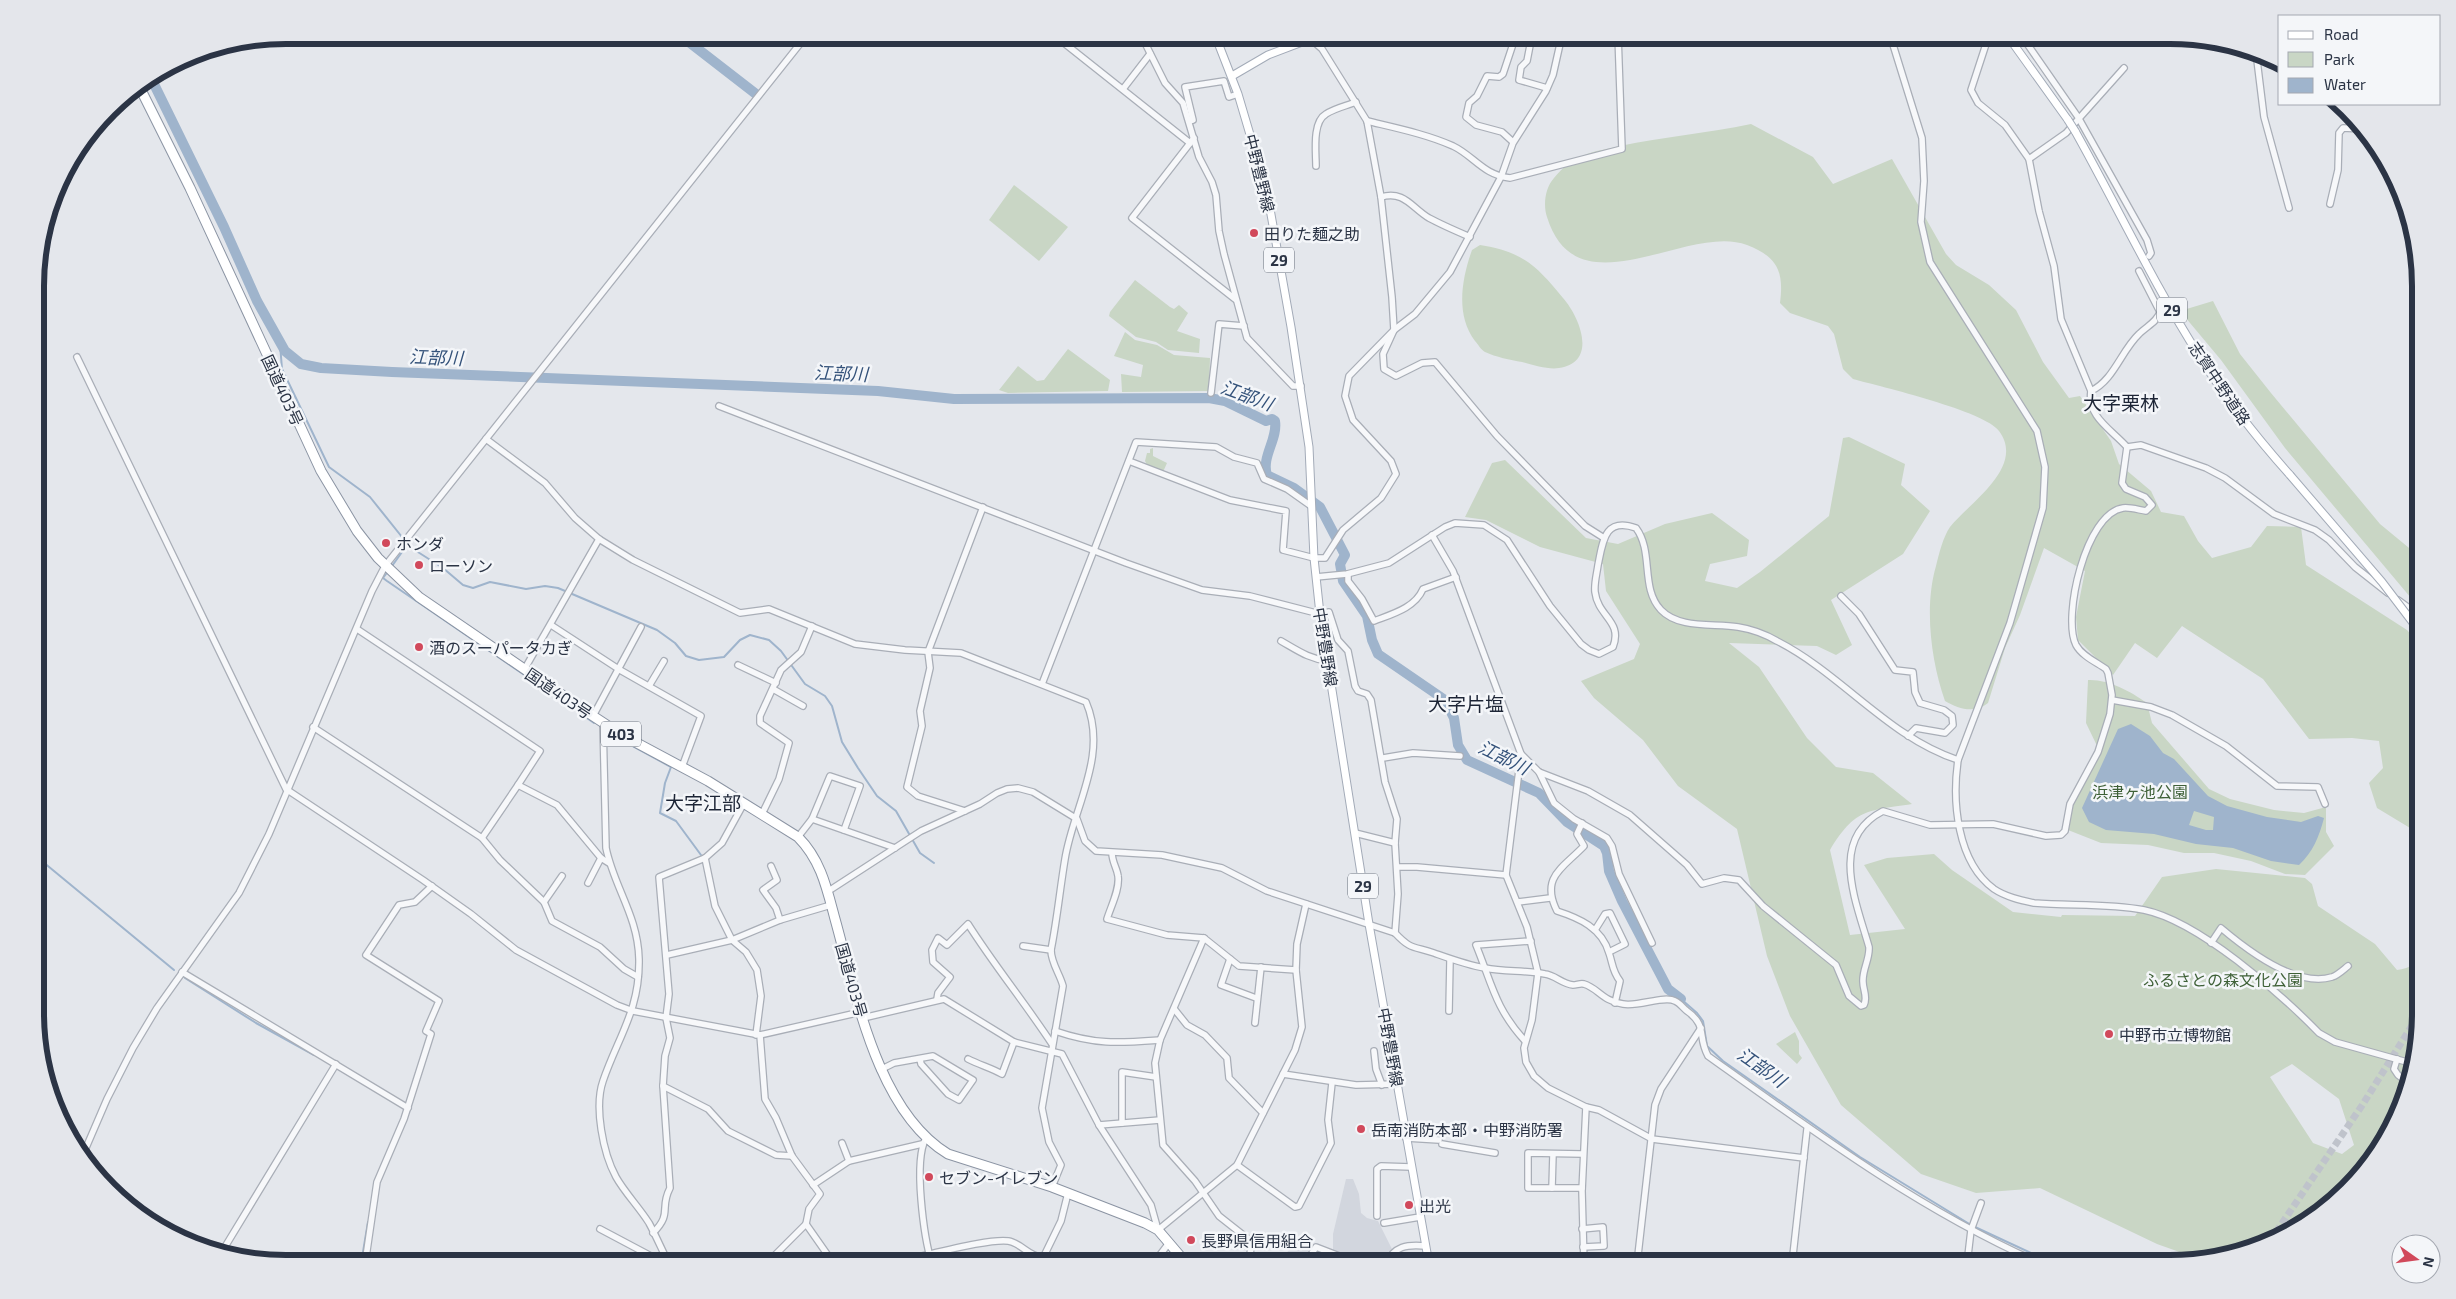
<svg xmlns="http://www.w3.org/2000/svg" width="2456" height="1299" font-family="'Exo 2','Noto Sans JP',sans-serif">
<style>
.built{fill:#d2d6de}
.green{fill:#c9d6c5;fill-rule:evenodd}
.water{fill:#9fb4cc;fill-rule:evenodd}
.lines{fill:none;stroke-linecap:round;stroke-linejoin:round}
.stream{stroke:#9fb4cc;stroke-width:2}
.river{stroke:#9fb4cc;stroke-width:10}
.major-tunnel{stroke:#bfc3cb;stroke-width:7;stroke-dasharray:7 3.5;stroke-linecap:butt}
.minor-casing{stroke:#a9aeb7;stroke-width:8}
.major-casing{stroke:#a3abb8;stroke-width:9}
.highway-casing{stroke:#8b94a3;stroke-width:11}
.minor{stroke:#f7f8fa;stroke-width:5.5}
.major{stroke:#fff;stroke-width:7}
.highway{stroke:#fff;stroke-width:9}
.major-bridge-casing{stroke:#a3abb8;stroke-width:9;stroke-linecap:butt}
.major-bridge{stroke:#fff;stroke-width:7}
.poi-dot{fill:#d1495b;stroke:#f4f6f9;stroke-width:2}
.labels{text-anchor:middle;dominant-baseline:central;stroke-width:5;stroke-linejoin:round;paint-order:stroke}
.shield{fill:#f4f6f9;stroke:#676e7b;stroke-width:1}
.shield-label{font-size:15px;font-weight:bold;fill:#2b3445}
.street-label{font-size:16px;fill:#2b3445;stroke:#f4f6f9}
.poi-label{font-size:16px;fill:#2b3445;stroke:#f4f6f9;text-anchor:start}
.park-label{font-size:16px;fill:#3f6138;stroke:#f4f6f9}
.water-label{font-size:18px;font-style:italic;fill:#34527a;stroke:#f4f6f9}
.quarter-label{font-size:19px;fill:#1d2536;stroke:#f4f6f9}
.rim{fill:none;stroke:#2b3445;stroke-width:6}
</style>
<rect width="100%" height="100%" fill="#e4e7ec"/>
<path class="built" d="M1346 1179H1353L1359 1194 1361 1213 1367 1218 1378 1221 1393 1251 1386 1264H1278L1296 1241 1333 1255V1234Z"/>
<g class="green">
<path d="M1751 124 1813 157 1833 184 1892 159 1946 254 1956 265 1989 285 2016 310 2043 362 2069 398 2080 396 2111 441 2119 464 2151 491 2161 512 2184 516 2198 541 2212 558 2251 547 2267 526 2301 527 2306 565 2407 630 2420 645V834L2377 808 2369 783 2383 768 2379 741 2352 738 2309 739 2263 679 2182 626 2157 658 2135 643 2113 675 2078 640 2076 617 2085 571 2044 548 2020 615 2005 648 1988 703C1974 714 1959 709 1945 701 1931 661 1924 607 1936 566 1939 554 1943 537 1950 527 1969 503 2026 467 1999 431 1985 411 1882 387 1853 379L1843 369 1834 334 1828 326 1790 313 1780 303C1784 272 1778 257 1747 245 1688 222 1577 314 1547 217 1543 205 1545 188 1554 178 1563 167 1573 159 1587 154 1597 150 1609 149 1620 146 1663 137 1708 133 1751 124Z"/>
<path d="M1014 185 1068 227 1039 261 989 220Z"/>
<path d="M1480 245C1523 252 1536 265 1563 298 1579 316 1599 362 1559 368 1549 370 1533 365 1522 362 1510 360 1496 357 1485 352 1481 350 1478 344 1475 341 1455 315 1462 278 1472 250Z"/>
<path d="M1135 280 1170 307 1174 309 1179 305 1188 313 1177 331 1200 339 1199 353 1168 350 1156 342 1136 337 1109 316 1110 312Z"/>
<path d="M2213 301 2240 354 2271 393 2380 524 2420 557V605L2411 598 2285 448 2221 360 2180 311Z"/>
<path d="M1125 332 1135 340 1157 345 1174 355 1210 358 1209 391 1122 392 1121 374 1141 377 1143 365 1114 356Z"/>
<path d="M1068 349 1110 380 1108 391 1008 393 999 390 1018 366 1037 381 1044 380Z"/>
<path d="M1849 437 1905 464 1901 485 1930 511 1903 554 1831 600 1852 645 1836 655 1817 646 1729 643 1759 667 1807 738 1836 767 1873 773 1912 804C1866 811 1855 809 1830 850L1850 935 1905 929 1864 865 1887 858 1934 854 1952 870 2013 912 2061 917 2062 915 2135 916 2162 877 2216 869 2305 878 2312 884 2318 906 2375 944 2397 970C2410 968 2415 965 2421 953V1013L2413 1078 2395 1124 2359 1179 2309 1222 2250 1251 2202 1260 2157 1244 2040 1188 1976 1193 1921 1174 1841 1105 1790 1016 1767 956 1737 829 1678 786 1643 740 1594 698 1581 681 1634 659 1640 644 1606 591 1603 564 1540 547 1486 520 1465 517 1492 463 1505 460 1586 538 1618 544 1665 524 1712 513 1749 540 1747 556 1710 564 1705 581 1737 588 1760 572 1829 516 1843 438ZM2292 1064 2339 1099 2354 1145 2342 1154 2313 1143 2270 1077Z"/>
<path d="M1153 448V456L1167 463 1163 472 1149 469 1145 461 1147 453H1150V449Z"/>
<path d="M2088 680C2108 679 2130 691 2147 703L2152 723 2209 789 2230 799 2274 810 2304 813 2326 807V832L2334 846 2305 875 2285 874 2251 861 2214 853H2184L2148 845 2101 843 2068 830 2071 805 2100 752 2086 723Z"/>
<path d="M1795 1032 1799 1041V1054L1802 1058 1797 1064 1776 1044Z"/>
</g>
<path class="water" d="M2131 724 2150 736 2163 753 2174 759 2208 796 2227 806 2267 817 2301 822 2318 816 2324 818C2319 837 2313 852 2299 865L2271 861 2233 848 2196 844 2154 834 2106 830 2089 822 2082 808 2118 729ZM2194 811 2214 817 2213 830H2206L2189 825Z"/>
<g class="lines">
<g class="stream">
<path d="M680 35 682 37"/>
<path d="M280 344 282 369 329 467 370 497 410 547 443 568 463 585 473 588 490 582 526 589 545 586 558 588 657 630 675 643 686 656 699 660 724 657 740 640 750 635 769 640 781 651 805 684 825 696 832 706 842 742 858 768 877 796 896 811 920 853 934 863"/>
<path d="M392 566 407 545"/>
<path d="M386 574 383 578 387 581 545 689"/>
<path d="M554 695 594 723"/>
<path d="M612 734 619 738"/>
<path d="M629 744 671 767 665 783 660 813 676 821 701 855"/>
<path d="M37 857 174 970"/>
<path d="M185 978 256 1023 314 1055"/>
<path d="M1681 999 1697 1013 1703 1021 1707 1046 1723 1061 1860 1157 1971 1225"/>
<path d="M1975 1227 2055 1264"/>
<path d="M361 1264 368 1222"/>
</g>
<g class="river">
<path d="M685 39 756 94"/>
<path d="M151 78 224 227 257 301 285 351 301 364 321 368 392 372 878 391 954 399 1209 398 1225 401 1266 421 1272 419 1275 421C1278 439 1261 457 1267 475L1294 488 1320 507 1345 555 1340 564 1343 581 1367 616 1372 640 1378 654 1445 700 1454 718 1458 745 1467 760 1539 793 1567 822 1604 846 1607 853 1609 871 1622 901 1668 989 1681 999"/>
</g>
<path class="major-tunnel" d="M2270 1241 2363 1104 2421 1011"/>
<defs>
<g id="minor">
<path d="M1054 35 1190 143"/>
<path d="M1141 35 1165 83 1183 103 1199 157 1212 182 1216 195 1219 231 1224 254 1247 338 1293 386H1301"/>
<path d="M1282 35 1287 46"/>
<path d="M1306 35 1322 49 1367 121 1381 197 1392 297 1394 330 1383 354 1384 369 1396 376 1422 363 1435 362 1497 436 1585 526 1604 538"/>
<path d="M1532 35 1527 61 1521 67 1519 80 1547 88"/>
<path d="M1890 35 1922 138 1924 181 1921 222 1930 262 2037 431 2045 467 2043 508 2010 623 1958 760C1952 802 1957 862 1994 889 2006 897 2020 900 2034 903 2070 906 2108 903 2144 910 2198 921 2280 993 2319 1033L2335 1042 2414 1064"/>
<path d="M2021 35 2078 117 2147 240 2151 253 2149 256"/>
<path d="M2256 52 2264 117 2289 208"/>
<path d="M1123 89 1150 54"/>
<path d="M1189 121 1193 120 1185 87 1224 81 1229 97 1238 94"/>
<path d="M1367 121C1396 128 1426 134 1453 146 1474 156 1483 175 1510 178L1622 149 1618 35"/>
<path d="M1194 138 1132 218 1235 299"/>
<path d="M1513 142 1502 132 1476 125 1466 117 1469 103 1477 96 1487 76 1499 77 1503 74 1516 35"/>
<path d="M2029 159 2066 133 2124 68"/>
<path d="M1316 166C1316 152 1312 122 1326 114 1335 108 1346 106 1356 102"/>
<path d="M1381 197C1404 190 1412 208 1429 218 1442 225 1456 231 1470 237"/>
<path d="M2330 204 2338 170 2339 133 2343 128 2363 129"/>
<path d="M77 357 286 789 423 880 471 914 516 950 617 1005 633 1011 760 1035 861 1012"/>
<path d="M2091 391C2114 380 2121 351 2139 334 2147 326 2157 322 2160 312L2139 271"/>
<path d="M1211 393 1219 324 1244 326"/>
<path d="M719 406 1126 563 1202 590 1250 596 1320 614 1329 612 1338 640 1348 651 1355 686 1358 691 1367 694 1371 700 1385 782 1397 819 1395 843 1398 894 1395 933"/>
<path d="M486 439 545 483 575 518 599 539 633 560 740 613 769 609 855 644 905 650 961 653 1086 702C1109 755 1073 808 1065 859 1060 889 1057 920 1051 950 1051 963 1060 974 1063 986L1042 1108 1049 1142 1061 1165 1052 1187"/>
<path d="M2127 447 2141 445 2206 468 2225 478 2274 514 2315 530 2329 540 2355 567 2388 593"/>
<path d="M1129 461 1230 500 1286 511 1283 550 1314 558H1325L1343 530 1381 498 1396 474 1391 461 1353 420 1345 396 1349 376 1394 330 1415 314 1450 272 1501 177 1513 143 1546 91 1553 75 1562 35"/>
<path d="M1432 535 1453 571 1521 754 1506 875 1527 927 1538 973 1532 1020 1524 1048 1526 1062 1534 1076 1548 1088 1586 1107 1599 1110 1652 1139 1804 1158"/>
<path d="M1348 574V581L1362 599 1374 621C1392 614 1415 608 1423 589L1456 577"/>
<path d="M1316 577 1347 574 1389 563 1445 527 1455 523 1484 525 1507 540 1550 606 1581 644 1589 650 1599 654 1613 647C1623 621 1598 617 1595 592 1594 583 1597 573 1598 565 1603 540 1605 517 1636 528 1654 552 1640 588 1661 610 1679 629 1714 623 1738 627 1751 629 1765 634 1777 641 1842 674 1888 737 1958 760"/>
<path d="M1841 596 1859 614 1895 670 1913 672 1915 692 1920 703 1944 710 1952 716 1953 725 1945 733 1916 728 1908 736"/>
<path d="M2398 600 2420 616"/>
<path d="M551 625 620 670 701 716 682 767"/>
<path d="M357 629 540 751 518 785 557 805 601 858 609 863"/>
<path d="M1281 641C1297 650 1309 659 1328 661"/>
<path d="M738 665 776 683"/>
<path d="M524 670 599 539"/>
<path d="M1042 684 1136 442 1216 447 1234 457 1257 463 1264 479 1287 489 1311 506"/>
<path d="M649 686 664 661"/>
<path d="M773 689 803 706"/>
<path d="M2112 700 2151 707 2172 715 2226 746 2277 786 2318 787 2325 804"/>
<path d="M593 716 641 627"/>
<path d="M603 723 606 848C614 887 638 916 639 959 640 1010 618 1037 603 1081 594 1107 603 1153 616 1177 625 1193 639 1207 649 1223 656 1236 662 1250 669 1264"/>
<path d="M313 727 482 838 500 860 544 902 552 921 600 947 624 969 638 977"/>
<path d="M1521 754 1539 772 1588 791 1630 815 1687 865 1702 884 1724 878 1739 880 1763 906 1836 965 1849 996 1861 1006 1864 1005C1868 997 1863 990 1863 982 1862 970 1870 959 1869 947 1856 901 1828 839 1883 811L1930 825 1993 824 2046 836 2061 835 2065 831 2070 804 2098 752 2110 714 2112 695 2108 673 2106 669C2096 662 2082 656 2076 645 2062 617 2086 513 2123 508 2130 507 2139 510 2146 511L2152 505 2145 497 2126 489 2122 483 2127 447C2111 429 2087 417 2091 391L2061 319 2054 266 2039 211 2029 159 2005 125 1978 103 1971 90 1989 35"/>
<path d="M1383 758 1413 753 1460 756"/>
<path d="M1539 772 1554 803 1574 819 1607 838 1612 846 1619 874 1652 943"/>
<path d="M744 803 722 843 705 858 659 877 669 994 666 1018 670 1038 665 1056 663 1086 708 1109 728 1131 776 1155 792 1156"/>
<path d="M965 811 918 796 907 787 922 726 920 711 930 668 928 652 983 507"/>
<path d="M762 814 779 779 789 743 760 723V716L781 670 801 652 812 626"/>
<path d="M812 819 830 776 860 786 844 830"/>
<path d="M1582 823 1577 834 1584 846C1563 868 1540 877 1557 911 1579 918 1602 928 1609 953 1613 964 1612 971 1620 981L1615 1003"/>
<path d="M1355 833 1395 843"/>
<path d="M798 837 812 819 895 848"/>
<path d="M482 838 518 785"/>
<path d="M1112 853C1112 862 1117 868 1118 876 1120 889 1111 906 1107 919L1167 935 1204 938 1239 966 1296 970"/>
<path d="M705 858 715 906 732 940 746 952 757 970 761 996 756 1035"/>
<path d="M771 866 777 880 763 890 776 908 780 920"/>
<path d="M1397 867H1417L1506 875"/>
<path d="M588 883 601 858"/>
<path d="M827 892 921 831 980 804 997 793 1007 789 1018 788 1033 792 1077 819 1085 841 1096 851 1162 855 1222 868 1267 891 1395 933C1411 950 1413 946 1434 953 1451 959 1467 965 1485 968 1505 972 1525 970 1545 974 1555 975 1562 984 1573 985 1577 985 1580 983 1584 984 1598 988 1602 1001 1623 1004 1639 1007 1664 995 1675 1001 1680 1003 1683 1008 1687 1011 1708 1026 1697 1036 1708 1056 1814 1132 1921 1211 2042 1264"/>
<path d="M544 902 562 876"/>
<path d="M1518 902 1550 898"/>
<path d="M1595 930 1605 914 1610 913 1625 944 1609 952"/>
<path d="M1204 938 1160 1040 1155 1063 1163 1145 1195 1181 1219 1216 1252 1242 1250 1254 1267 1264"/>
<path d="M2211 943 2221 928C2247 950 2296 988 2332 977 2338 975 2343 970 2348 966"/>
<path d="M1023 946 1051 950"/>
<path d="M667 955 732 940 780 920 831 905"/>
<path d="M1230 959 1221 985 1256 998"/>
<path d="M182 972 408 1108"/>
<path d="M937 999 938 993 950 977 933 962 932 950 938 938 947 945 968 924C994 965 1025 1003 1052 1044"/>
<path d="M1175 1010 1187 1025 1205 1035 1227 1058 1229 1078 1263 1113"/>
<path d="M1449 1011 1450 960"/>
<path d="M863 1018 944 999 1014 1042 1062 1054 1099 1125 1151 1205 1158 1230 1237 1165 1295 1050 1302 1027 1296 970 1297 944 1306 904"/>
<path d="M1255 1023 1261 967"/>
<path d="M1055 1031C1096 1045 1118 1043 1160 1040"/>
<path d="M760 1035 765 1099 776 1118 792 1156 820 1194 809 1209 806 1224 766 1264"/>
<path d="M1525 1041C1495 1008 1492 984 1476 945L1531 941"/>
<path d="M1374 1051 1376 1069 1382 1085"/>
<path d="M968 1059C980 1065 991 1068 1002 1074L1014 1042"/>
<path d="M2397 1059 2394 1069 2398 1075 2410 1084"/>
<path d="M880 1070 894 1063 933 1056 973 1080 959 1100 948 1094 921 1064 920 1059"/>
<path d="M1283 1074 1356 1085 1397 1084"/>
<path d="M1122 1123V1072L1156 1077"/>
<path d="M1099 1125 1160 1120"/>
<path d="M926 1138C913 1161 924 1238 932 1264"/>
<path d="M1406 1138 1439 1140"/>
<path d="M842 1143 849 1161"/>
<path d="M1442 1144 1495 1153"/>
<path d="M82 1157 107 1099 133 1048 157 1008 239 893 269 834 372 591 385 566 807 35"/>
<path d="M1237 1165 1295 1207 1299 1206 1331 1143 1328 1120 1332 1083"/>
<path d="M813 1185 849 1161 922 1144"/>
<path d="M1552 1188 1553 1154"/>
<path d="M1582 1188H1528V1153L1582 1154"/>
<path d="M1377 1216V1169L1381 1166 1411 1167"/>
<path d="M1384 1223 1420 1217"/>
<path d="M806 1224 834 1264"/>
<path d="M600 1229 666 1264"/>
<path d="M1582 1229 1603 1227 1604 1246 1583 1247"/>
<path d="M653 1233C673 1213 659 1209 670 1188L663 1086"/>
<path d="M220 1255 336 1064"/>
<path d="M365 1264 377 1182 404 1119 431 1034 426 1031 439 1001 366 955 399 905 415 902 432 886"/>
<path d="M906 1264 913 1258C932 1254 997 1236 1012 1242 1025 1247 1028 1255 1043 1258L1061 1221 1068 1193"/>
<path d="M1153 1264 1169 1243"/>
<path d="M1244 1264 1250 1254"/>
<path d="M1305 1264 1316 1247 1360 1264"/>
<path d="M1386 1264C1394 1246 1407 1244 1426 1246"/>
<path d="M1584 1264 1582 1191 1586 1107"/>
<path d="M1637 1264 1655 1105 1661 1089 1701 1028"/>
<path d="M1792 1264 1807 1129"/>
<path d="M1967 1264 1971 1230 1981 1203"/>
</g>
<g id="major">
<path d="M1215 35 1238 94 1267 192 1291 327 1309 447 1314 558 1320 614 1369 924 1429 1264"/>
<path d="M2007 35 2068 120"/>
<path d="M1232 76 1268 55 1310 39 1380 35"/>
<path d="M2075 131C2117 206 2154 285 2200 357 2226 399 2257 438 2290 475"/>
</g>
<path id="highway" d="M139 86 190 188 321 471 357 531 378 558 419 597 593 716 622 735 708 781 798 837C821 860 827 889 835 919 856 994 877 1111 948 1154L1052 1187 1145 1223 1158 1230 1187 1264"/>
</defs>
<use href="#minor" class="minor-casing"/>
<use href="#major" class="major-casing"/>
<use href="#highway" class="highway-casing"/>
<use href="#minor" class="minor"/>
<use href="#major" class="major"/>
<use href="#highway" class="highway"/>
<defs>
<g id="major-bridge">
<path d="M2068 120 2075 131"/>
<path d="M2290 475 2382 582 2420 632"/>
</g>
</defs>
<use href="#major-bridge" class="major-bridge-casing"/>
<use href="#major-bridge" class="major-bridge"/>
</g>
<g class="poi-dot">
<circle cx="1254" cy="233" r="5"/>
<circle cx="386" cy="543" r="5"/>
<circle cx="419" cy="565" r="5"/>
<circle cx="419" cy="647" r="5"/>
<circle cx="2109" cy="1034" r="5"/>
<circle cx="1361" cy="1129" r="5"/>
<circle cx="929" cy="1177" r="5"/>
<circle cx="1409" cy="1205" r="5"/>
<circle cx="1191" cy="1240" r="5"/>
</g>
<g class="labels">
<g class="shield">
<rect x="1264" y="247.5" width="30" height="25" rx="4"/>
<rect x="2157" y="297.5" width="30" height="25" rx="4"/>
<rect x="601" y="721.5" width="40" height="25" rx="4"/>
<rect x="1348" y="873.5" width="30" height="25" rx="4"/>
</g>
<g class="shield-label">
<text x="1279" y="260">29</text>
<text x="2172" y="310">29</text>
<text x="621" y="734">403</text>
<text x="1363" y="886">29</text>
</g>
<g class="street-label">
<text transform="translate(1260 173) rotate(76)">中野豊野線</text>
<text transform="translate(2220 383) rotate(56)">志賀中野道路</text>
<text transform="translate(283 390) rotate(65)">国道403号</text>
<text transform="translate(1326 647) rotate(81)">中野豊野線</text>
<text transform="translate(559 693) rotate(34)">国道403号</text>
<text transform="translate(852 980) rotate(74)">国道403号</text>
<text transform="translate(1391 1047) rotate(80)">中野豊野線</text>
</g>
<g class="poi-label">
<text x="1264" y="233">田りた麺之助</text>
<text x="396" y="543">ホンダ</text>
<text x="429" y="565">ローソン</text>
<text x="429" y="647">酒のスーパータカぎ</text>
<text x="2119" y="1034">中野市立博物館</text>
<text x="1371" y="1129">岳南消防本部・中野消防署</text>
<text x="939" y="1177">セブン-イレブン</text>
<text x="1419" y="1205">出光</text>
<text x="1201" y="1240">長野県信用組合</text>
</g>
<g class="park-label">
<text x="2140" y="791">浜津ヶ池公園</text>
<text x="2223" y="979">ふるさとの森文化公園</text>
</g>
<g class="water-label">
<text transform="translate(436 357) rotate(2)">江部川</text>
<text transform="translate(841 373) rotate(2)">江部川</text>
<text transform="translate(1247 395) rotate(20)">江部川</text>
<text transform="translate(1504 757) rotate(26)">江部川</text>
<text transform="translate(1762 1067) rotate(35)">江部川</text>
</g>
<g class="quarter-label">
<text x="2121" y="402">大字栗林</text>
<text x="1466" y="703">大字片塩</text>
<text x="703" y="802">大字江部</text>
</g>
</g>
<path d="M0 0H2456V1299H0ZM286 44H2170A242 242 0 0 1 2412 286V1013A242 242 0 0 1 2170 1255H286A242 242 0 0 1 44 1013V286A242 242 0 0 1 286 44Z" fill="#e4e6eb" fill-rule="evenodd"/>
<path class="rim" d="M286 44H2170A242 242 0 0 1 2412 286V1013A242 242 0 0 1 2170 1255H286A242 242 0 0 1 44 1013V286A242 242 0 0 1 286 44Z"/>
<rect x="2278" y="15" width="162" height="90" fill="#f4f6f9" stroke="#a4a8b1"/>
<rect x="2288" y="31" width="25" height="8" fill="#ffffff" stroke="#a4a8b1"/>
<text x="2324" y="40" font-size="15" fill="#2b3445">Road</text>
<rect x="2288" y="52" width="25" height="15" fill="#c9d6c5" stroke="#a4a8b1"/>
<text x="2324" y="65" font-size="15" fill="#2b3445">Park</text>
<rect x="2288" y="78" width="25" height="15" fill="#9fb4cc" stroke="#a4a8b1"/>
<text x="2324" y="90" font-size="15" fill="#2b3445">Water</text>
<g transform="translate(2416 1259) rotate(104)"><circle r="24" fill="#f4f6f9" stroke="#a4a8b1"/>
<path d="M0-4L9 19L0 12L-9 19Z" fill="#d1495b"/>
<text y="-8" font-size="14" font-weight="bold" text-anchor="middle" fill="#2b3445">N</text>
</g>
</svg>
